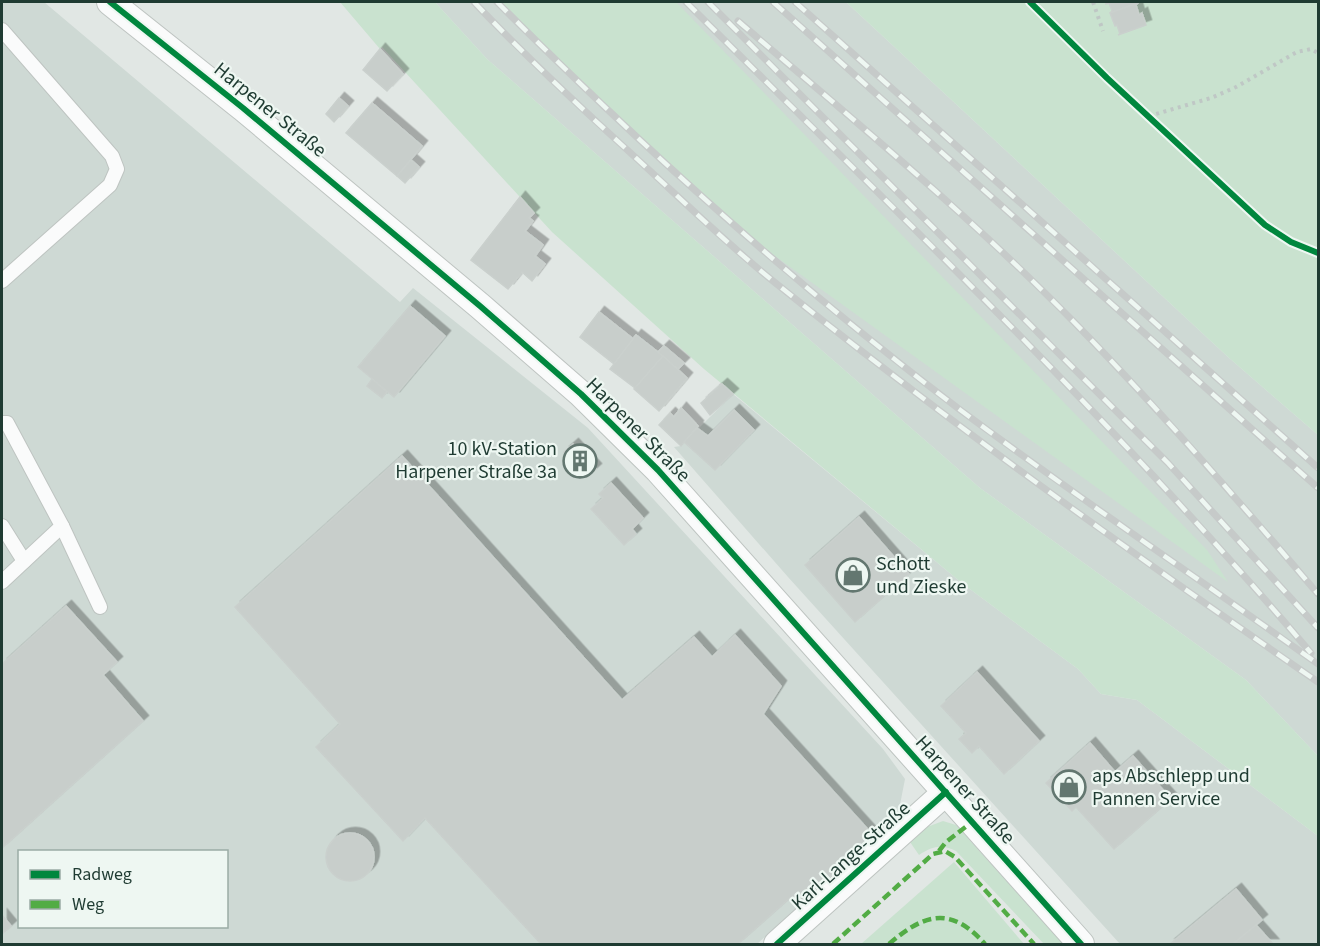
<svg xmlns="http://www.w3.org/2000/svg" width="1320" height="946" font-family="'Source Sans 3',sans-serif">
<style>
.built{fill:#ced9d4;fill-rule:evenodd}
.green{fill:#c9e2cf}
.building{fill:#c8cecb;stroke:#cad0cd;stroke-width:1.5;filter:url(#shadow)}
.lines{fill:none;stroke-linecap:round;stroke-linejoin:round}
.lane-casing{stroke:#bec4c1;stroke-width:16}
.street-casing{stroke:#bec4c1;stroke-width:28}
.path{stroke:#bfc7c5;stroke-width:4;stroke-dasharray:3 4.5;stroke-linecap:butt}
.lane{stroke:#fafbfb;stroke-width:14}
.street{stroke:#fafbfb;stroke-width:26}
.rail-casing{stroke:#c6cac9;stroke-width:7}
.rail{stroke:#eef7f2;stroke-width:4.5;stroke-dasharray:14;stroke-linecap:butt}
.quiet{stroke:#52ac45;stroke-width:4.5;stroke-dasharray:9 4.5;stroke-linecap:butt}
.cycleway-casing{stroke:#eef7f2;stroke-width:10}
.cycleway{stroke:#00873e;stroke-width:6}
.labels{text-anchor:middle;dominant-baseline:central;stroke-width:4.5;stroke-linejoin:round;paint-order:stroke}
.street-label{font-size:20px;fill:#1f3b32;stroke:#eef7f2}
.poi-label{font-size:20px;fill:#1f3b32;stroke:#eef7f2;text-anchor:start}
</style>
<defs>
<filter id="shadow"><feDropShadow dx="5.5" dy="-5.5" stdDeviation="0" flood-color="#0004"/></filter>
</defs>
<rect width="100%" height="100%" fill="#e1e7e4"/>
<g class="built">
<path d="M2 2H44L400 302 413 288 588 428 883 749 905 779 897 820 757 944H2ZM20 852H226V926H20Z"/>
<path d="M435 2H846L1228 357 1318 435V756L1246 680 980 488 487 59Z"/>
<path d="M733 394 963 584 1078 669 1101 694 1137 700 1318 836V944H1120L788 577 674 447 681 446Z"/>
</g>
<g class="green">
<path d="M340 2H435L487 59 980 488 1246 680 1318 756V836L1137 700 1101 694 1078 669 963 584 704 369 552 232 382 47 380 49Z"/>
<path d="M497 2H676L1207 550 1228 582 743 233 563 68Z"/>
<path d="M846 2H1318V435L1228 357Z"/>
<path d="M943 821 956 825 1063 944H1044L956 851C941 844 933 846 919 855L910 842 927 827Z"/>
<path d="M954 862 1024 944H861Z"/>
</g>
<g class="building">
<path d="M1106 2H1138V3L1110 13 1112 11 1109 3 1106 4Z"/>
<path d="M1138 3 1136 5 1139 15 1142 13 1146 25 1118 35 1120 34 1117 25 1115 26 1110 13Z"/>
<path d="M380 49 403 74 387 91 363 70Z"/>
<path d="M339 98 348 106 334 122 326 114Z"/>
<path d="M372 103 422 146 397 176 346 133Z"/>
<path d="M411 160 419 167 405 183 397 176Z"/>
<path d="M520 197 534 213 529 218 533 221 525 231 543 245 535 256 545 264 532 281 522 272 508 289 471 260Z"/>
<path d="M410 306 445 336 394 397 358 367Z"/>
<path d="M599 312 633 339 614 364 580 337Z"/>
<path d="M636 335 663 356 635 388 610 369Z"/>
<path d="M664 346 684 363 678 369 658 352Z"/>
<path d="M663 356 687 378 659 411 634 389Z"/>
<path d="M372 379 387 392 382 398 367 386Z"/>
<path d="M722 384 733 394 710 415 701 403Z"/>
<path d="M681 408 698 426 681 446 659 425 670 413 674 417Z"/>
<path d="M734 410 754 430 715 470 684 442 697 428 708 436Z"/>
<path d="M573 444 596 469 587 477 564 452Z"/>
<path d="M402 456 622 700 694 637 712 657 735 635 781 686 763 714 873 835 798 905 790 898 738 944H541L425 818 403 841 316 747 340 724 235 607Z"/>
<path d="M611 483 643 518 632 529 636 534 624 545 591 509 603 498 599 494Z"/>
<path d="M859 517 909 574 855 622 805 565Z"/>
<path d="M66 606 117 662 103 675 143 721 2 848V664Z"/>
<path d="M977 672 1039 741 1004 774 979 746 972 753 959 739 966 733 941 706Z"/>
<path d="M1090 743 1115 772 1133 756 1171 799 1114 849 1076 807 1072 811 1046 783Z"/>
<circle cx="350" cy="857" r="24"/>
<path d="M1236 889 1262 920 1233 944H1170Z"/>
<path d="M2 915 11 926 2 934Z"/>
<path d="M1256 925 1273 944H1233Z"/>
</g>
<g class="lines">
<defs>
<g id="lane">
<path d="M2 30 112 156 117 169 110 185 2 281"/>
<path d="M2 423H7L62 526 2 582"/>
<path d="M2 526 24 561"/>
<path d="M62 526 100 607"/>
</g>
<g id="street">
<path d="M110 2 243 108 480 306 581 394 658 470 1081 944"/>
<path d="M777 944 946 792"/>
</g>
</defs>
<use href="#lane" class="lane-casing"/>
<use href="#street" class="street-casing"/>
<g class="path">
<path d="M1030 2 1107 78 1265 225 1291 242 1318 253"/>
<path d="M1093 2 1103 31"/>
<path d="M1149 116 1211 98 1236 87 1297 52 1311 49 1318 53"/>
</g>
<use href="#lane" class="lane"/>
<use href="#street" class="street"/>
<defs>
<g id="rail">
<path d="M474 2C525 56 580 107 635 157 681 199 725 242 773 281 949 423 1133 554 1318 682"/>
<path d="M497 2C641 146 796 286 959 409 1077 497 1199 579 1318 664"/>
<path d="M686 2C899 214 1116 423 1311 653"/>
<path d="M708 2 1168 463 1318 628"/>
<path d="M773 2 1318 488"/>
<path d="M795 2 1318 468"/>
<path d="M738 21C851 118 968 214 1073 321 1158 408 1239 501 1318 594"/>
</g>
</defs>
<use href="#rail" class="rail-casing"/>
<use href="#rail" class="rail"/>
<g class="quiet">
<path d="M939 851 946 842 972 822"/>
<path d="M833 944 933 854 945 851 955 857 1034 944"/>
<path d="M889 944C925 913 951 906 985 944"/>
</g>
<defs>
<g id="cycleway">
<path d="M110 2 243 108 480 306 581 394 658 470 1081 944"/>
<path d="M1030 2 1107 78 1265 225 1291 242 1318 253"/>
<path d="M777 944 946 792"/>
</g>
</defs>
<use href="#cycleway" class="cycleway-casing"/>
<use href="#cycleway" class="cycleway"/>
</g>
<defs>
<symbol id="building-ring" viewBox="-11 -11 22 22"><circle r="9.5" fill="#eef7f2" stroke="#637770" stroke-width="1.5"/><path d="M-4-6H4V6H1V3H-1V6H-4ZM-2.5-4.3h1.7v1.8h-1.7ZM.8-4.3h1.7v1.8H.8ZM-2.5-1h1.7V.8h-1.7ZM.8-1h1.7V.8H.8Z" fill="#637770"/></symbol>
<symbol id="shop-ring" viewBox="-11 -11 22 22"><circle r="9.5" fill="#eef7f2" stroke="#637770" stroke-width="1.5"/><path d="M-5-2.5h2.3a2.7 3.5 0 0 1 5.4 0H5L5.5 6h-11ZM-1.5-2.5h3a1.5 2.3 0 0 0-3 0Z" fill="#637770"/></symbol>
</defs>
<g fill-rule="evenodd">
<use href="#building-ring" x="561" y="442" width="38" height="38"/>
<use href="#shop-ring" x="834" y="556" width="38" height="38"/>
<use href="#shop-ring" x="1050" y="768" width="38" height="38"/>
</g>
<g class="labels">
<g class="street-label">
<text transform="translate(270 110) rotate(39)">Harpener Straße</text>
<text transform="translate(638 430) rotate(45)">Harpener Straße</text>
<text transform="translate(965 790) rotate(48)">Harpener Straße</text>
<text transform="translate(851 856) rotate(-42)">Karl-Lange-Straße</text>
</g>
<g class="poi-label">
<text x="557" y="449" text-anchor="end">10 kV-Station<tspan x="557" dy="23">Harpener Straße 3a</tspan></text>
<text x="876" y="564">Schott<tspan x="876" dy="23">und Zieske</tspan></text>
<text x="1092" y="776">aps Abschlepp und<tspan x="1092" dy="23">Pannen Service</tspan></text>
</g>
</g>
<rect width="1320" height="946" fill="none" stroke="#1f3b32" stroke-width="6"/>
<rect x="18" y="850" width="210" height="78" fill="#eef7f2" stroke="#9baca5" stroke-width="1.5"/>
<rect x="30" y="870" width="30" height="9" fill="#00873e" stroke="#9baca5" stroke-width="1.5"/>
<text x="72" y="880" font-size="18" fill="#1f3b32">Radweg</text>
<rect x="30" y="900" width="30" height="9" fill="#52ac45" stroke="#9baca5" stroke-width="1.5"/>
<text x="72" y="910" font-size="18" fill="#1f3b32">Weg</text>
</svg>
